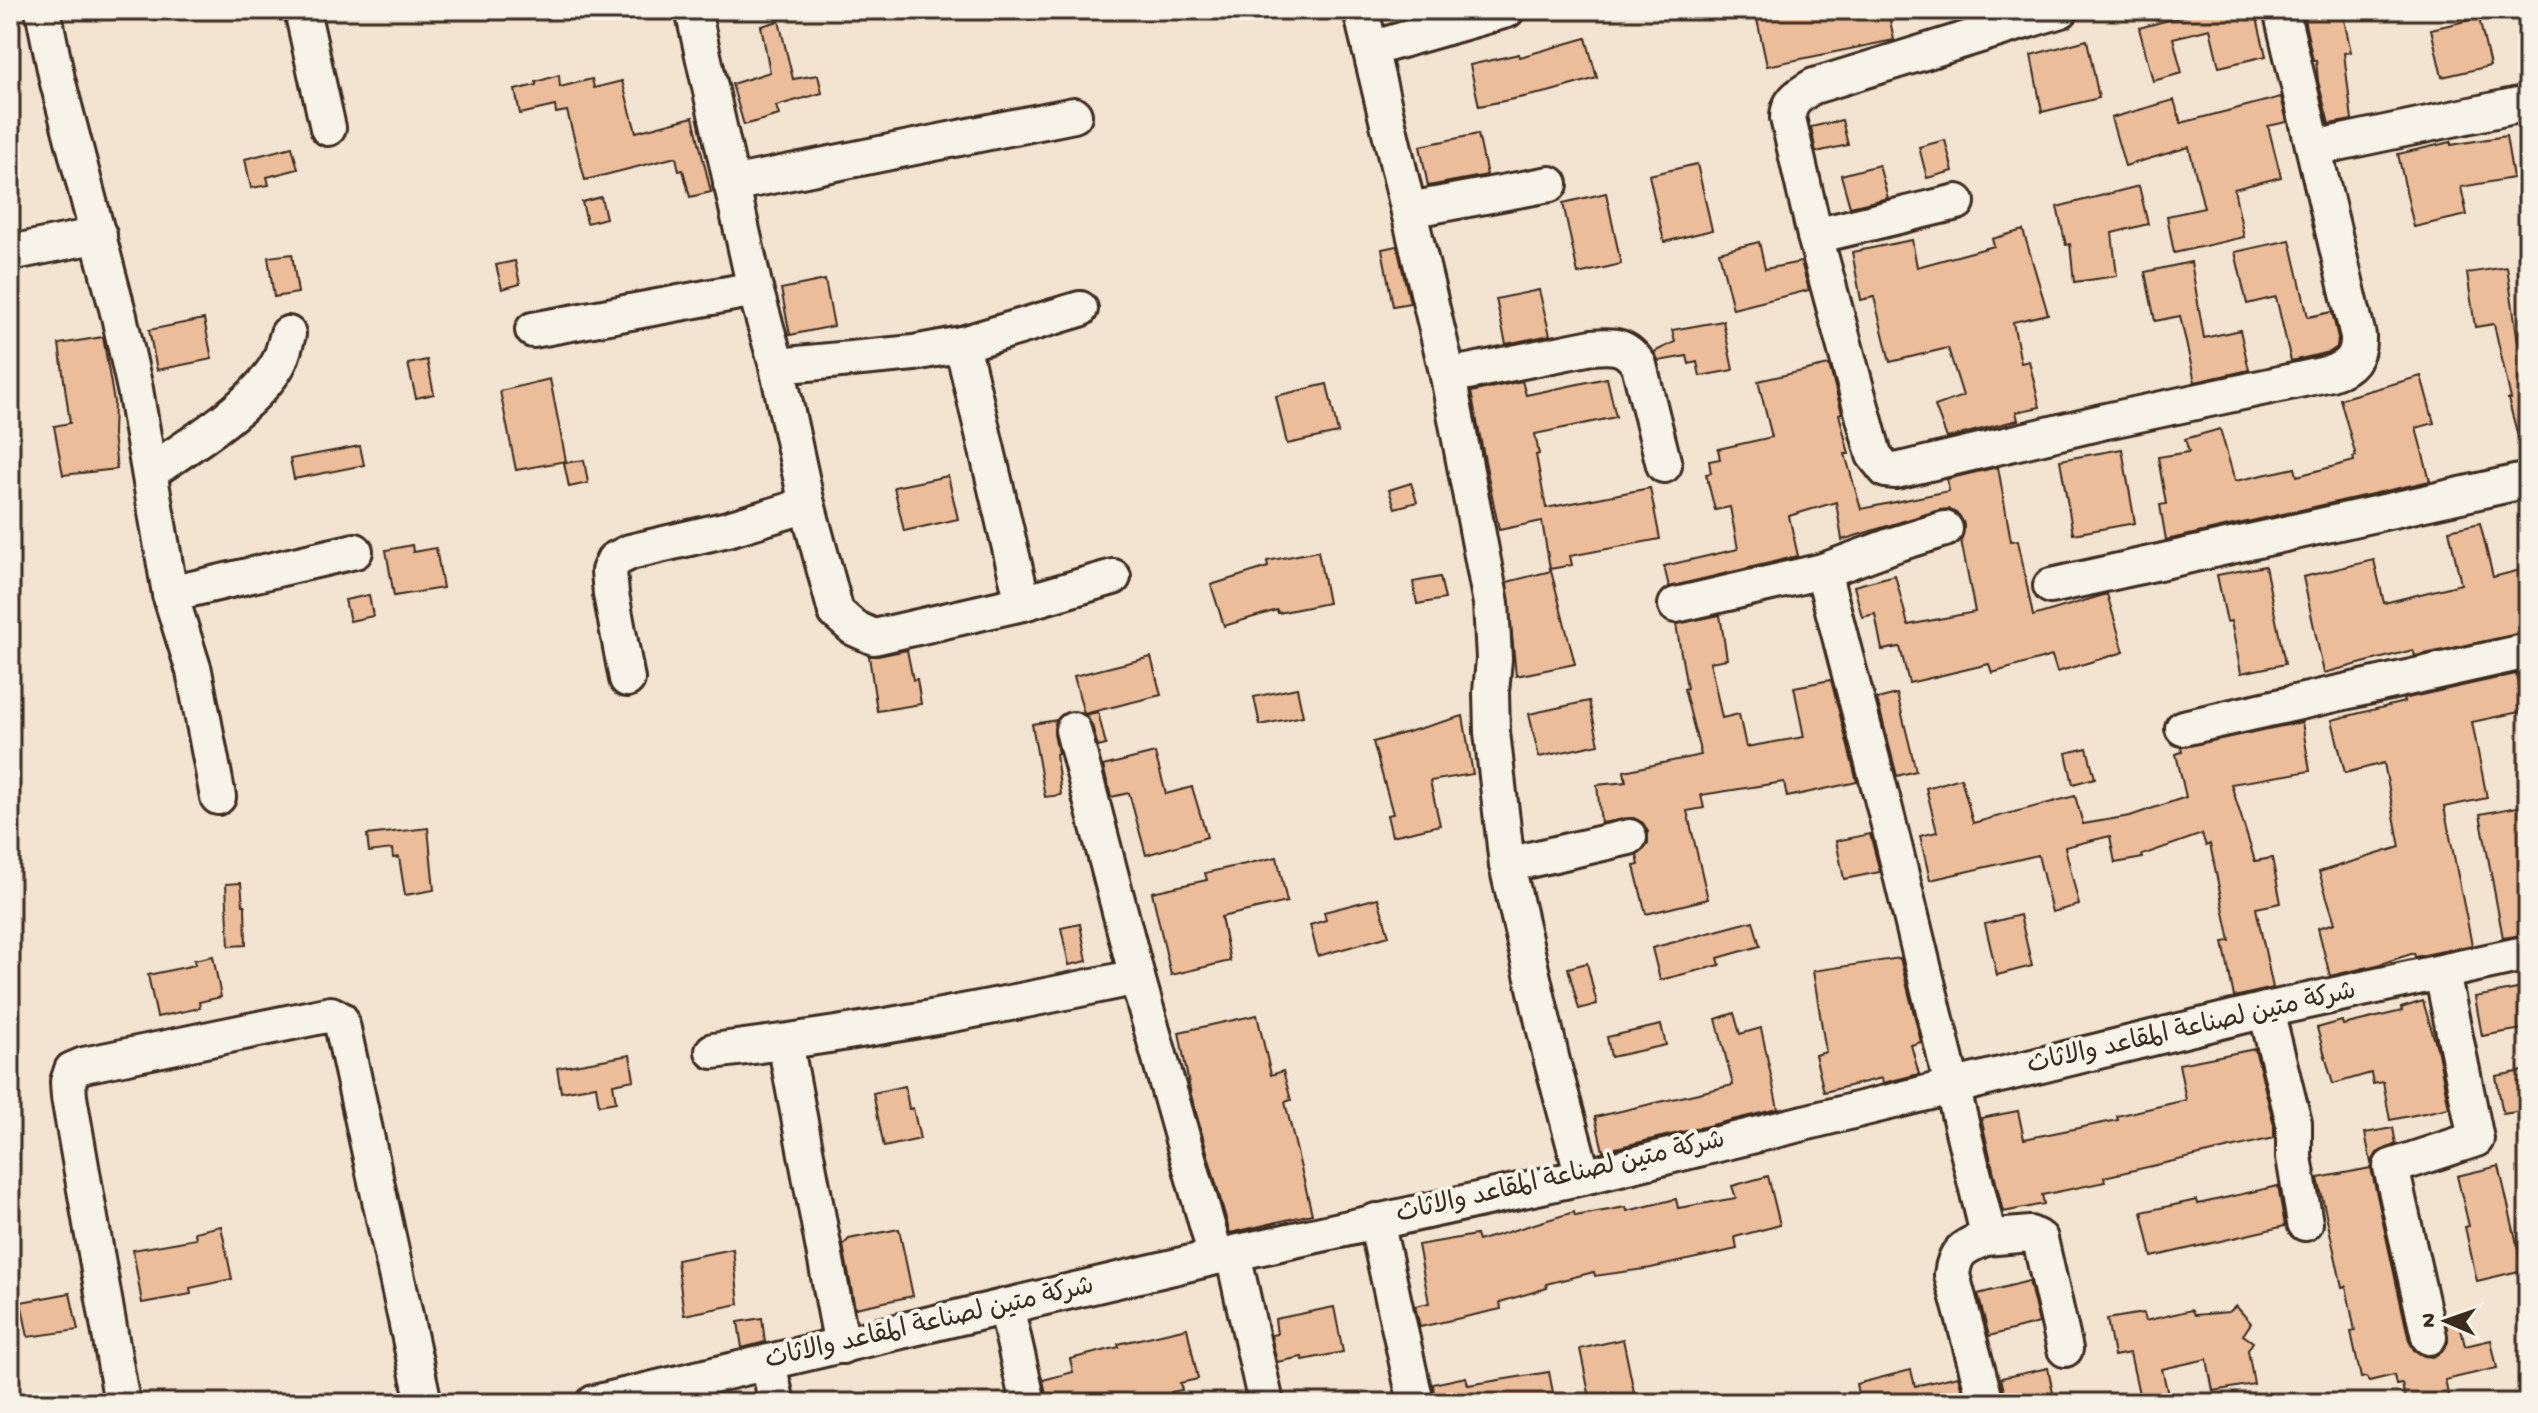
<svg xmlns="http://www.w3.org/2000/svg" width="2538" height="1413" font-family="'Gochi Hand','Playpen Sans Arabic',sans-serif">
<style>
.building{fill:#ebbd9b;stroke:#3b2a1e;stroke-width:2}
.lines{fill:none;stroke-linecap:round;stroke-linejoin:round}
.minor-casing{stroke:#3b2a1e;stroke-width:40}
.minor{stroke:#f7f3e8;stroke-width:34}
.labels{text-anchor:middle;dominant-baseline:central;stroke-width:8;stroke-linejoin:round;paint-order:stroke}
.street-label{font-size:26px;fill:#3b2a1e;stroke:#f7f3e8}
</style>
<rect width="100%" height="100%" fill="#f3e3d1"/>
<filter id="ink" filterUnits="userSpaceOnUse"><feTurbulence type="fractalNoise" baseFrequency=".0125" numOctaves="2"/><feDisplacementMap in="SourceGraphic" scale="16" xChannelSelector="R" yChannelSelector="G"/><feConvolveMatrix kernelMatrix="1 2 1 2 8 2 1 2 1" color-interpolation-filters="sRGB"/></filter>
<g filter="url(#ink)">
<g class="building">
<path d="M1755 10H1888L1894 40 1767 66Z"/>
<path d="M2190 10H2255L2266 56 2219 67 2210 29 2173 38 2182 73 2153 81 2139 28 2191 14Z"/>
<path d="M2302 10H2342L2351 52 2344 53 2352 120 2329 124 2318 81 2316 60H2313Z"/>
<path d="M2479 18 2490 66 2442 77 2431 29Z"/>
<path d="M779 21 793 79 818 75 822 93 776 106 779 115 744 125 732 84 770 72 761 26Z"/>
<path d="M1586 38 1597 78 1548 92 1479 106 1470 65 1519 54 1520 57Z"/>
<path d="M2087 40 2099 98 2042 112 2031 55Z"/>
<path d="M559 75 560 87 592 79 594 88 622 81 636 132 693 117 711 192 690 197 683 170 679 171 676 157 585 180 567 111 556 113 555 106 520 114 515 90 536 85V82Z"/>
<path d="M2281 97 2287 122 2268 126 2281 177 2234 189 2244 237 2174 253 2167 216 2204 208 2189 147 2125 166 2111 118 2174 100 2181 123Z"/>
<path d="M1842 120 1848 145 1816 152 1811 127Z"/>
<path d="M1478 134 1487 175 1428 186 1420 146Z"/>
<path d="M2506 136 2513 178 2461 187 2467 215 2414 227 2398 154 2451 142V145Z"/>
<path d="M1945 140 1953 171 1927 178 1919 147Z"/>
<path d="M292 147 298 169 267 177 269 185 251 188 245 159Z"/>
<path d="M1697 164 1712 230 1664 242 1649 175Z"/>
<path d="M1879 165 1888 198 1850 207 1841 175Z"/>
<path d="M2139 186 2148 224 2112 233 2117 276 2074 282 2070 244 2066 245 2057 207Z"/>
<path d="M1606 193 1621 264 1578 274 1563 203Z"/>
<path d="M601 197 606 218 587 223 582 202Z"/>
<path d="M2023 230 2048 314 2013 322 2021 363 2029 361 2040 407 2016 412 2018 420 1947 438 1935 406 1963 396 1948 348 1890 362 1874 297 1861 300 1852 252 1912 240 1917 267 1994 246 1992 239Z"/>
<path d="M2290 240 2308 317 2332 312 2338 338 2337 347 2330 352 2291 361 2276 297 2247 304 2235 252Z"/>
<path d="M1759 242 1765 269 1801 262 1809 290 1733 309 1719 252Z"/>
<path d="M1397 246 1410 303 1393 306 1382 249Z"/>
<path d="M292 254 298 293 274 297 268 257Z"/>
<path d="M515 261 520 284 502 289 496 265Z"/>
<path d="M2191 262 2204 338 2240 330 2249 370 2195 382 2180 316 2155 321 2145 272Z"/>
<path d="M2507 267 2518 342 2528 339V450L2522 451 2508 399H2511L2494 324 2475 327 2467 273Z"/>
<path d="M825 280 834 326 790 335 781 289Z"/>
<path d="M1539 290 1550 335 1506 344 1496 299Z"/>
<path d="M204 319 212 359 157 370 149 330Z"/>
<path d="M1723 321 1733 370 1700 376 1697 362 1689 364 1687 356 1659 361 1654 352 1675 342 1672 330Z"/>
<path d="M103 337 114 402 113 434 117 469 63 475 54 426 70 423 59 344Z"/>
<path d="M427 360 434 394 416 398 408 364Z"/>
<path d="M1829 365 1842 413 1839 414 1849 454H1845L1861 509 1949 491 1947 479 1998 467 2011 541 2018 540 2033 616 2107 594 2124 652 2057 672 2052 656 1992 673 1989 664 1909 683 1900 647 1882 650 1875 614 1862 617 1854 586 1895 575 1908 625 1975 612 1961 540 1964 524 1959 515 1949 509 1939 510 1842 540 1836 502 1789 516 1798 556 1669 587 1664 566 1738 549 1730 507 1715 510 1706 474 1711 473 1709 461 1720 459 1718 449 1772 437 1758 381Z"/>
<path d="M2421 376 2434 423 2416 428 2430 481 2166 540 2160 505 2166 504 2158 457 2189 452 2185 439 2220 429 2235 481 2295 468 2297 476 2354 461 2353 457 2356 456 2340 399Z"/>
<path d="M1607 378 1616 417 1535 434 1539 454 1536 455 1546 508 1650 488 1660 539 1570 556 1572 565 1550 569 1542 521 1499 530 1471 392 1522 381 1526 395Z"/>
<path d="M550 379 566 461 516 470 500 391Z"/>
<path d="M1327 384 1338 433 1287 444 1276 396Z"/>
<path d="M360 446 364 465 294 479 290 459Z"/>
<path d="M2122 449 2135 523 2073 534 2060 460Z"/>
<path d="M584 460 588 483 569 487 564 463Z"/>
<path d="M948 476 958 519 904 531 894 487Z"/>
<path d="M1411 483 1417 502 1395 508 1389 490Z"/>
<path d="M2480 523 2493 577 2528 568V632L2415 656 2413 650 2324 673 2303 577 2374 560 2384 603 2461 584 2449 530Z"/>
<path d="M412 545 413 552 436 548 443 588 394 596 386 550Z"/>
<path d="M1318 551 1328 603 1278 613 1277 610 1224 626 1211 585 1268 567 1267 561Z"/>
<path d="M2265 566 2285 664 2241 673 2231 621 2227 622 2217 575Z"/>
<path d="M1551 571 1575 664 1516 676 1507 582Z"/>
<path d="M1440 577 1445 599 1417 604 1413 582Z"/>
<path d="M369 595 373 616 350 621 345 600Z"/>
<path d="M1720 615 1727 659 1710 662 1722 718 1739 714 1746 747 1804 737 1794 687 1831 680 1857 782 1787 797 1784 782 1701 795 1704 808 1687 811 1708 899 1646 914 1634 866 1639 865 1637 855 1648 844V832L1643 823 1634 818 1601 823 1597 785 1626 782 1624 771 1701 755 1684 689 1687 688 1676 624Z"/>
<path d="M907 650 913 680 917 679 921 704 877 711 869 656H878Z"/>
<path d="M1151 657 1161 695 1084 714 1074 676Z"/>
<path d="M2516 674 2524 711 2472 722 2487 798 2444 807 2472 945 2415 957 2414 953 2377 965 2330 976 2318 928 2335 923 2319 872 2400 847 2384 763 2345 773 2332 720 2404 702 2403 699Z"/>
<path d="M1297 688 1303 716 1260 725 1254 697Z"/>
<path d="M1897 694 1916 771 1897 776 1877 699Z"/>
<path d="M1589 701 1599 744 1539 757 1529 714Z"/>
<path d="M1098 712 1106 745 1098 747 1092 725 1085 715Z"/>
<path d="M1463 716 1473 774 1430 781 1440 825 1392 836 1387 815 1393 814 1373 742Z"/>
<path d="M1057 720 1054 734 1058 753 1056 754 1061 795 1045 797 1032 724Z"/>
<path d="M2302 722 2310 771 2231 784 2255 861 2272 858 2281 903 2256 908 2273 988 2234 997 2223 942 2230 941 2210 844 2206 846 2202 834 2142 855 2143 858 2115 863 2110 836 2065 847 2079 905 2052 912 2038 855 1930 880 1920 836 1937 832 1926 788 1961 778 1973 823 2075 796 2083 824 2130 816 2186 797 2176 754 2182 752 2181 747Z"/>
<path d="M2087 748 2095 778 2073 784 2066 753Z"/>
<path d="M1155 753 1166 794 1192 787 1207 837 1146 855 1129 793 1111 797 1103 766Z"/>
<path d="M2528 805V934L2503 938 2480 814Z"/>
<path d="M428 828 434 890 405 895 399 857 393 858 392 849 369 852 367 835Z"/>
<path d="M1870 834 1880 872 1844 879 1836 841Z"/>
<path d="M1277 857 1287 902 1221 917 1230 961 1171 975 1152 892 1207 880 1205 873Z"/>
<path d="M241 883 243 905H245L246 945 229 946 226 884Z"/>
<path d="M1378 898 1389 936 1318 956 1310 925 1326 920 1324 912Z"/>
<path d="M2020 915 2032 966 1997 975 1985 924Z"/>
<path d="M1753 921 1760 946 1718 958 1720 965 1660 980 1652 948Z"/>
<path d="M1080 924 1087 961 1069 965 1061 928Z"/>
<path d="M213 956 221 997 199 1002 200 1008 157 1017 148 975 195 965 194 960Z"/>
<path d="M1900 958 1921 1042 1911 1045 1919 1074 1883 1083 1882 1078 1824 1092 1815 1055 1826 1052 1813 971Z"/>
<path d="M1587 963 1597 1004 1579 1009 1568 968Z"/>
<path d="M2528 987V1028L2482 1036 2475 997Z"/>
<path d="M2423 1001 2437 1048 2449 1108 2390 1120 2383 1082 2373 1084 2371 1073 2333 1084 2317 1028 2342 1021 2343 1025 2402 1011 2401 1008Z"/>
<path d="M1734 1013 1740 1034 1761 1028 1778 1109 1603 1151 1595 1117 1733 1085 1716 1019Z"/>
<path d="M1257 1015 1271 1075 1283 1071 1291 1100 1285 1102 1312 1214 1230 1233 1191 1095 1179 1032Z"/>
<path d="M1661 1025 1666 1045 1611 1057 1607 1037Z"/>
<path d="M2255 1049 2274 1125V1138L2104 1177 2105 1182 2042 1195 2044 1204 2003 1212 1981 1118 2018 1111 2024 1139 2118 1120 2117 1116 2186 1100 2179 1064Z"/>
<path d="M630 1055 634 1080 613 1084 616 1102 599 1105 596 1086 561 1092 557 1068Z"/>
<path d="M2528 1070V1110L2503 1114 2496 1076Z"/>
<path d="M905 1086 909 1109 913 1108 920 1139 884 1147 873 1093Z"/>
<path d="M2393 1128 2396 1144 2377 1153 2371 1163 2365 1133Z"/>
<path d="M2499 1166 2523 1270 2477 1281 2465 1227 2469 1226 2457 1176Z"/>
<path d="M2371 1168 2409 1341 2414 1350 2424 1356 2433 1357 2442 1352 2448 1342 2446 1319 2458 1316 2465 1346 2491 1340 2497 1368 2445 1380 2450 1403H2406L2402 1384 2396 1385 2394 1375 2369 1381 2366 1377 2361 1378 2351 1332 2355 1331 2346 1286 2342 1287 2318 1178Z"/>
<path d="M1768 1176 1780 1225 1735 1237 1737 1249 1651 1268 1595 1276 1594 1272 1546 1284 1547 1288 1500 1302 1501 1309 1420 1327 1415 1306 1429 1303 1418 1245 1476 1235 1478 1241 1574 1212 1575 1216 1626 1207 1627 1211 1676 1199 1678 1208 1736 1198 1732 1186Z"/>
<path d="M2278 1186 2285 1226 2152 1257 2142 1212 2197 1200 2198 1204Z"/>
<path d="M221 1226 232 1279 190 1288 191 1294 142 1303 133 1250 196 1239 195 1232Z"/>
<path d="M899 1229 913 1296 855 1308 843 1245 849 1239Z"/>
<path d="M733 1249 739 1304 684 1315 677 1260Z"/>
<path d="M2029 1281 2039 1323 1989 1336 1978 1294Z"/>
<path d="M70 1293 78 1330 28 1337 21 1302Z"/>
<path d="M2236 1306 2251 1323 2243 1335 2253 1342 2248 1350 2254 1384 2213 1391 2207 1359 2162 1369 2170 1403H2141L2130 1353 2114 1356 2107 1319 2143 1313 2145 1321 2191 1310 2195 1315 2229 1312Z"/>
<path d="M1334 1307 1343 1352 1303 1360 1302 1357 1277 1362 1271 1335 1277 1334 1275 1319Z"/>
<path d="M762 1318 765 1342 742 1348 738 1322Z"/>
<path d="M1187 1328 1198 1379 1180 1383 1182 1390 1171 1392 1172 1399 1154 1403H1048L1043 1380 1073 1372 1070 1359 1119 1347 1118 1344Z"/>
<path d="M1623 1339 1635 1397 1605 1403H1591L1580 1349Z"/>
<path d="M2048 1368 2055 1403H2007L2001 1378Z"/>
<path d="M1911 1370 1915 1386 1958 1376 1964 1398 1942 1403H1860L1856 1384Z"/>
<path d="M1549 1372 1555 1403H1435L1433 1384 1466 1377 1468 1385Z"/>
</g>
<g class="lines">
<defs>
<g id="minor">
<path d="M43 10 57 79 119 316 135 389 170 594 194 671 218 797"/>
<path d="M302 10 328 128"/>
<path d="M1361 10 1448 376 1491 603 1494 659 1491 692 1492 732 1507 865 1552 1061 1583 1177"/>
<path d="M2061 10 1814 86C1800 94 1788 101 1788 118L1815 236 1874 455 1886 470 1896 471 2106 421 2331 373C2350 367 2359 357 2358 336L2281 10"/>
<path d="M1370 49 1507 10"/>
<path d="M2314 148 2528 103"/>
<path d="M731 184 1074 115"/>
<path d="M1409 210 1550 184"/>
<path d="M1815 236 1957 202"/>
<path d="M10 253 99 235"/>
<path d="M533 330 755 289"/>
<path d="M962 344 1023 603"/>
<path d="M777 366 914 353 962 344 1080 309"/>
<path d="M1448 376 1592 347C1614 345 1626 345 1639 365L1664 465"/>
<path d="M150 472C190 445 254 406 278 364 283 355 285 344 288 334"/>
<path d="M806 500 836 612 854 628 874 637 1023 603 1113 577"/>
<path d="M1945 529 1896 544 1823 571 1888 821 1987 1230 1985 1238C1963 1248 1955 1250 1952 1275L1986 1403"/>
<path d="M2051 586 2528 480"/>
<path d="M170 594 355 551"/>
<path d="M1676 605 1823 571"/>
<path d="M627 679 611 594 609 571 614 560 630 552 728 529 791 510 806 500 777 366 755 289 693 10"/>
<path d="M2183 728 2528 651"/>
<path d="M1073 730 1137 977 1216 1257"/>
<path d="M1507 865 1629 837"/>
<path d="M2266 1010 2294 1123V1157L2305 1223"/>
<path d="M785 1042 842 1346"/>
<path d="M713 1051C856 1034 996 1007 1137 977"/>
<path d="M1376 1221 1416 1403"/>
<path d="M1985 1238 2030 1234 2040 1239 2065 1349"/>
<path d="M1233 1254 1266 1403"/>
<path d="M1006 1306 1028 1403"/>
<path d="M2429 1337 2391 1167 2476 1139 2442 973"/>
<path d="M768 1364 777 1403"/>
<path d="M122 1403 69 1097 68 1082 72 1070 84 1065 331 1014 340 1019 343 1029 424 1403"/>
<path d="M594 1403 1216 1257 1583 1177 2266 1010 2528 953"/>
</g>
</defs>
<use href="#minor" class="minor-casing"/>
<use href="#minor" class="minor"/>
</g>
</g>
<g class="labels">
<g class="street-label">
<text transform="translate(2192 1030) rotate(-13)">شركة متين لصناعة المقاعد والاثاث</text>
<text transform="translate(1561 1179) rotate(-13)">شركة متين لصناعة المقاعد والاثاث</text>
<text transform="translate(930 1325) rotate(-13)">شركة متين لصناعة المقاعد والاثاث</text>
</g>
</g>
<rect width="2538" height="1413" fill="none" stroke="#f7f3e8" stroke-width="40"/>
<rect x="20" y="20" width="2498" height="1373" fill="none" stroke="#3b2a1e" stroke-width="3" filter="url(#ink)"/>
<g transform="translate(2446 1321) rotate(272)" stroke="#f7f3e8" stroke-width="6" paint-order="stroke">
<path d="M0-6L14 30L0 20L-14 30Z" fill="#3b2a1e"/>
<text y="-12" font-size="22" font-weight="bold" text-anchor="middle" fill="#3b2a1e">N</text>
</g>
</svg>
